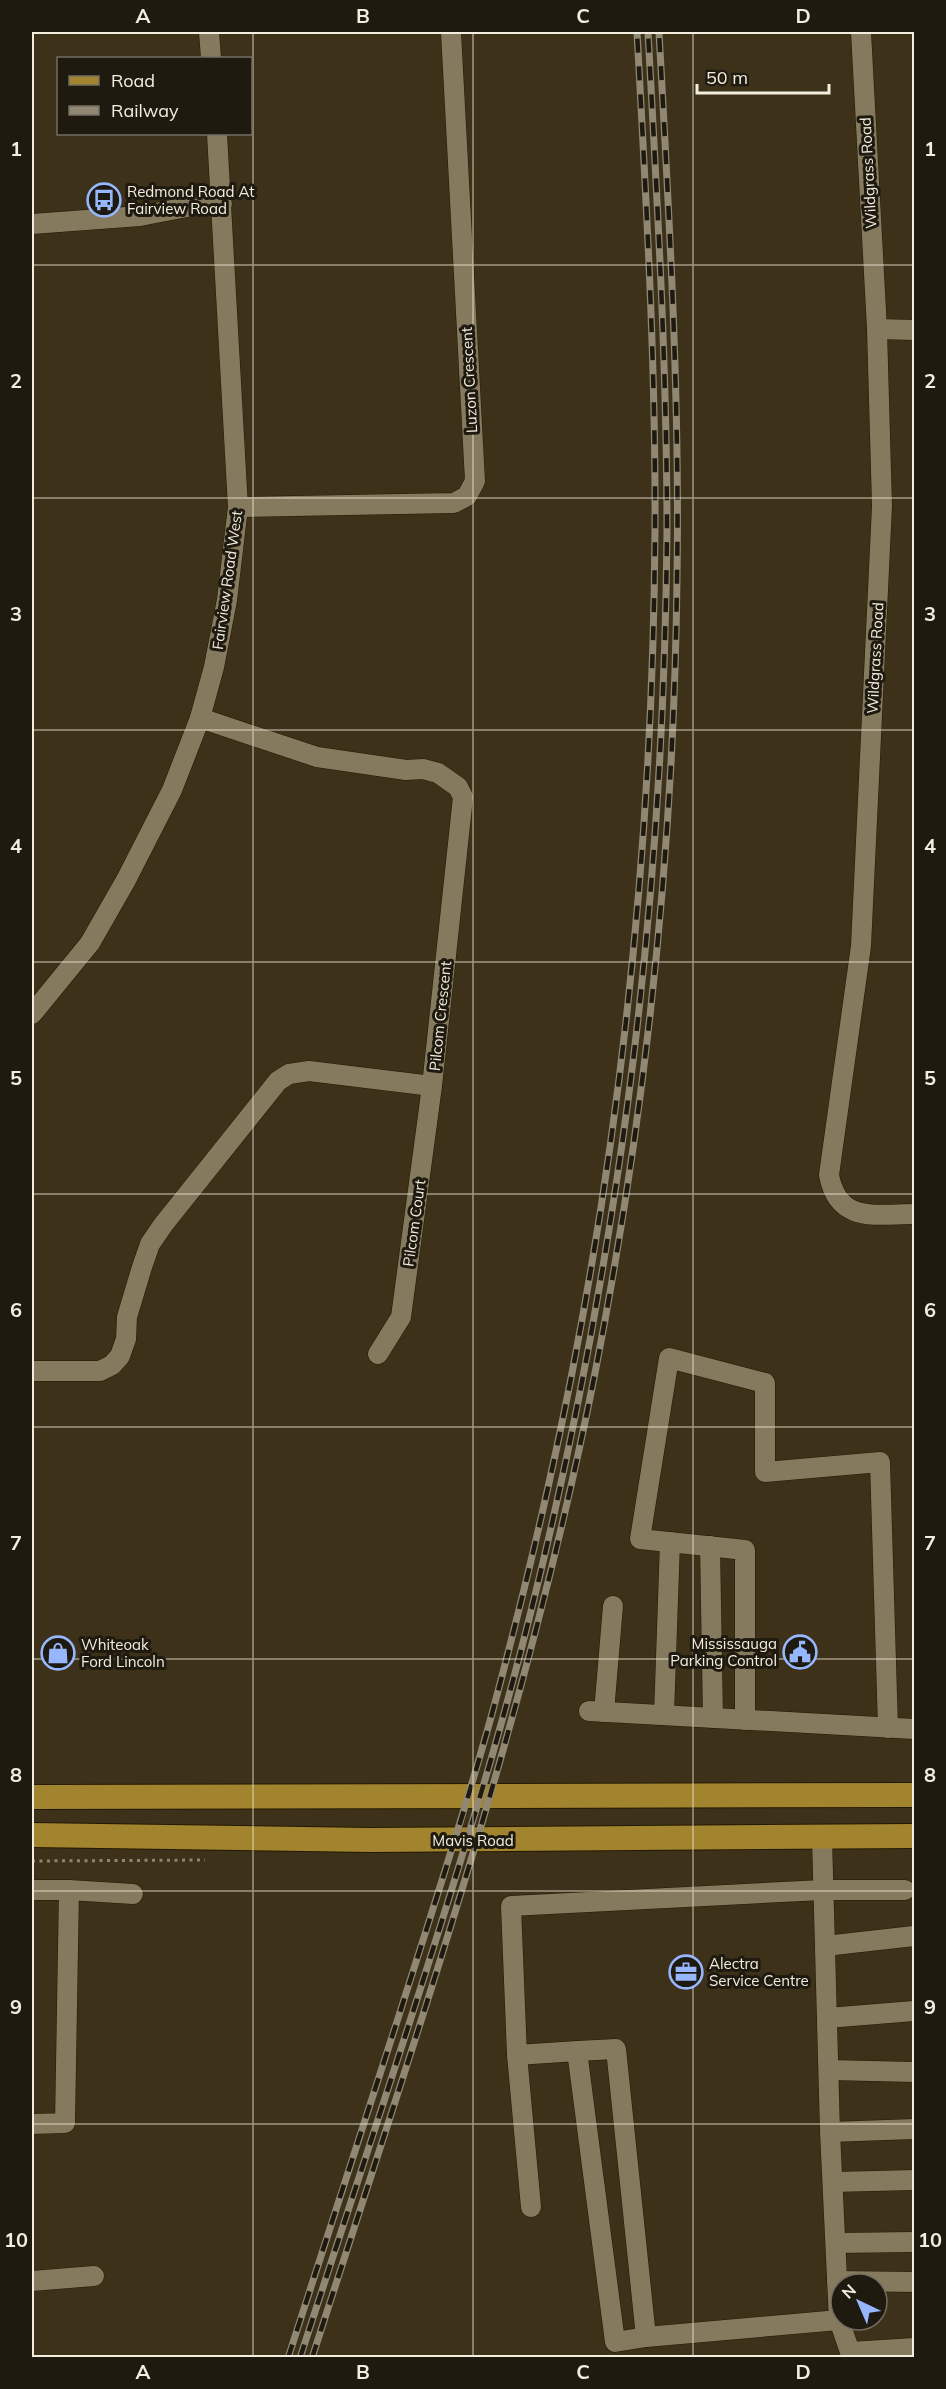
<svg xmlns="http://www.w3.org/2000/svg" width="946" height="2389" font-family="Mulish,sans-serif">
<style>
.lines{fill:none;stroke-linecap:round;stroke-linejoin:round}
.minor-casing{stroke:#231902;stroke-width:21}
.major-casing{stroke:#231902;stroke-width:26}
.path{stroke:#8e8571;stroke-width:3;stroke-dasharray:3 4.5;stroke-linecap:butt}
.minor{stroke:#85795e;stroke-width:20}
.major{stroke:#a2832e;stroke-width:24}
.rail-casing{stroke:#918874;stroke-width:7}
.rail{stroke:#1f1a10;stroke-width:4.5;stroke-dasharray:14;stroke-linecap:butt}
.grid{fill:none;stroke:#f3edde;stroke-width:1.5;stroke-opacity:0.55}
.labels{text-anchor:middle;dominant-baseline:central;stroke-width:6;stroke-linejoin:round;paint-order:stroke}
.street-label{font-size:15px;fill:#f3edde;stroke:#1f1a10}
.poi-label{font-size:15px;fill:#f3edde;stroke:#1f1a10;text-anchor:start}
.neatline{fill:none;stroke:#f3edde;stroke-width:2}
.grid-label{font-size:20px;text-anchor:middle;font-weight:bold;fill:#f3edde}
</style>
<rect width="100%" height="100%" fill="#3d3219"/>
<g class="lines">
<defs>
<g id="minor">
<path d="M209 32 211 58"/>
<path d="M861 32 877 329 882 506 861 946 829 1175C838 1224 876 1214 914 1214"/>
<path d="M32 224 140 216 197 205 222 204"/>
<path d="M877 329 914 330"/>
<path d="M238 507 454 503 467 496 475 481 451 32"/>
<path d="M200 718 317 757 406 770 423 769 438 773 458 787 463 797 432 1086 401 1317 378 1354"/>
<path d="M32 1014 90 943 126 880 172 790 200 718 214 667 227 600 238 507 217 134"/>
<path d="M32 1371H100L112 1365 120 1356 126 1339 127 1317 142 1267 150 1244 163 1225 278 1081 289 1074 309 1071 432 1086"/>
<path d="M710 1546 713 1718"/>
<path d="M589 1711 914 1729"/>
<path d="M604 1712 613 1606"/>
<path d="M664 1715 670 1542"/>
<path d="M745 1720V1550L640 1539 669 1358 765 1383V1472L880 1462 888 1728"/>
<path d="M822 1837 830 2132 839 2320 646 2337 615 2342 577 2051 517 2055 511 1906 822 1890H905"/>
<path d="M32 1890H69L65 2123 32 2124"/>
<path d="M69 1890 133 1894"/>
<path d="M825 1946 914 1936"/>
<path d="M827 2018 914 2011"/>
<path d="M577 2051 616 2049 646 2337"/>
<path d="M517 2055 531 2207"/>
<path d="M829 2070 914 2072"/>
<path d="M830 2132 914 2129"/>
<path d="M833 2182 914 2180"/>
<path d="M836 2243 914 2242"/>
<path d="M32 2281 94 2276"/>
<path d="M837 2281 914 2282"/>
<path d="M839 2320 850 2352 914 2348"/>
</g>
<g id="major">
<path d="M32 1797 914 1795"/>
<path d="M32 1835 370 1840 914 1836"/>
</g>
</defs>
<use href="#minor" class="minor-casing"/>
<use href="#major" class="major-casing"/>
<path class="path" d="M32 1861 205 1860"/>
<use href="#minor" class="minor"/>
<use href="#major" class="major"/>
<defs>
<g id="rail">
<path d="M288 2358C326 2240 364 2123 402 2006 433 1908 466 1809 493 1710 523 1598 550 1486 572 1373 626 1096 653 814 655 532 656 365 646 198 637 32"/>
<path d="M300 2358C365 2157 433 1958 492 1756 546 1569 587 1377 616 1185 649 969 665 750 667 532 667 365 657 198 648 32"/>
<path d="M312 2358C417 2032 529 1709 595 1373 646 1112 674 846 677 579 680 397 669 214 659 32"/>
</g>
</defs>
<use href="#rail" class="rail-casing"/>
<use href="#rail" class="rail"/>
</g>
<path class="grid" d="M253 32V2358M473 32V2358M693 32V2358M32 265H914M32 498H914M32 730H914M32 962H914M32 1194H914M32 1427H914M32 1659H914M32 1891H914M32 2124H914"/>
<defs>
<symbol id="bus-ring" viewBox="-11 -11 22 22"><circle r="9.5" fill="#1f1a10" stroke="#96b6fd" stroke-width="1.5"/><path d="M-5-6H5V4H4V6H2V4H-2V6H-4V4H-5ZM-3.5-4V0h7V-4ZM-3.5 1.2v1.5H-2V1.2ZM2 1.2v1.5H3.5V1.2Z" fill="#96b6fd"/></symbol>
<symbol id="civic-ring" viewBox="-11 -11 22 22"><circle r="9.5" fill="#1f1a10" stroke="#96b6fd" stroke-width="1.5"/><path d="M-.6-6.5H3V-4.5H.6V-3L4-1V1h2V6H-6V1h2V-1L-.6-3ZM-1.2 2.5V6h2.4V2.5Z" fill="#96b6fd"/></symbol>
<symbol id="shop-ring" viewBox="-11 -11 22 22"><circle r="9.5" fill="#1f1a10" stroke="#96b6fd" stroke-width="1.5"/><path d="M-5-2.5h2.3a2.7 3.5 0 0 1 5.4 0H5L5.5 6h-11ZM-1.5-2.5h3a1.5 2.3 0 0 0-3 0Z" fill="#96b6fd"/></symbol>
<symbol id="office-ring" viewBox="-11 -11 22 22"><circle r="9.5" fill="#1f1a10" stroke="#96b6fd" stroke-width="1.5"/><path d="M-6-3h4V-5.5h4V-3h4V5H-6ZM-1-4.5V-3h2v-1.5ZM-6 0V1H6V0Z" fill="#96b6fd"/></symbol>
</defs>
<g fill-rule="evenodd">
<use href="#bus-ring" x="85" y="181" width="38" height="38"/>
<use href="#civic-ring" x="781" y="1633" width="38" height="38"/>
<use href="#shop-ring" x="39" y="1634" width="38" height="38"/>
<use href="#office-ring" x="667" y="1953" width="38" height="38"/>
</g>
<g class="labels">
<g class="street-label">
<text transform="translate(868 173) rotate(-93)">Wildgrass Road</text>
<text transform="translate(469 380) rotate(-93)">Luzon Crescent</text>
<text transform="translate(227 580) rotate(-82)">Fairview Road West</text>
<text transform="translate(875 658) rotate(-87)">Wildgrass Road</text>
<text transform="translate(440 1016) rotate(-84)">Pilcom Crescent</text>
<text transform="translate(414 1223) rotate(-82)">Pilcom Court</text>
<text x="473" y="1840">Mavis Road</text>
</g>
<g class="poi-label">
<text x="127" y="191">Redmond Road At<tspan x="127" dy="17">Fairview Road</tspan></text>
<text x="777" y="1643" text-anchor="end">Mississauga<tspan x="777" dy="17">Parking Control</tspan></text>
<text x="81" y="1644">Whiteoak<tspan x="81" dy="17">Ford Lincoln</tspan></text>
<text x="709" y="1963">Alectra<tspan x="709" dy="17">Service Centre</tspan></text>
</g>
</g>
<rect width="946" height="2389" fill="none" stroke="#1f1a10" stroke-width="66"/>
<rect x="57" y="57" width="195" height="78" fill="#1f1a10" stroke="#746e62" stroke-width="1.5"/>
<rect x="69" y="76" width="30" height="9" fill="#a2832e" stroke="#746e62" stroke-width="1.5"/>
<text x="111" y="87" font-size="18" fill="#f3edde">Road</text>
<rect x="69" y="106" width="30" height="9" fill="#918874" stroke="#746e62" stroke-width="1.5"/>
<text x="111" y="117" font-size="18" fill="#f3edde">Railway</text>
<g transform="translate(859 2302) rotate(316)"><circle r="28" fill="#1f1a10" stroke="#746e62" stroke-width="1.5"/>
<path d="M0-4.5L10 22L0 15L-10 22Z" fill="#96b6fd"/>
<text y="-9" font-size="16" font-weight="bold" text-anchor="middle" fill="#f3edde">N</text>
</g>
<path d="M697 84v9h132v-9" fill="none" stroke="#f3edde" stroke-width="3"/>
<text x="706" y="84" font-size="18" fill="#f3edde" stroke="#1f1a10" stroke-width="4.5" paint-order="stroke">50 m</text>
<rect x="33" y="33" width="880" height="2323" class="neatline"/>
<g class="grid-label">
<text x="143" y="23">A</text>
<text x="363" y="23">B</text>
<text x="583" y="23">C</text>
<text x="803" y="23">D</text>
<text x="16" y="156">1</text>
<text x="930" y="156">1</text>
<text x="16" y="388">2</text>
<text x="930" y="388">2</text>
<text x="16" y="621">3</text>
<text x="930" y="621">3</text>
<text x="16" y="853">4</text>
<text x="930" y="853">4</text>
<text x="16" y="1085">5</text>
<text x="930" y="1085">5</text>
<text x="16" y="1317">6</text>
<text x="930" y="1317">6</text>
<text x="16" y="1550">7</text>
<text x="930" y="1550">7</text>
<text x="16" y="1782">8</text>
<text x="930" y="1782">8</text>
<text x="16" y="2014">9</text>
<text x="930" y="2014">9</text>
<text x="16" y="2247">10</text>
<text x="930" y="2247">10</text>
<text x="143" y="2379">A</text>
<text x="363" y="2379">B</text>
<text x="583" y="2379">C</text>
<text x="803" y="2379">D</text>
</g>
</svg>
